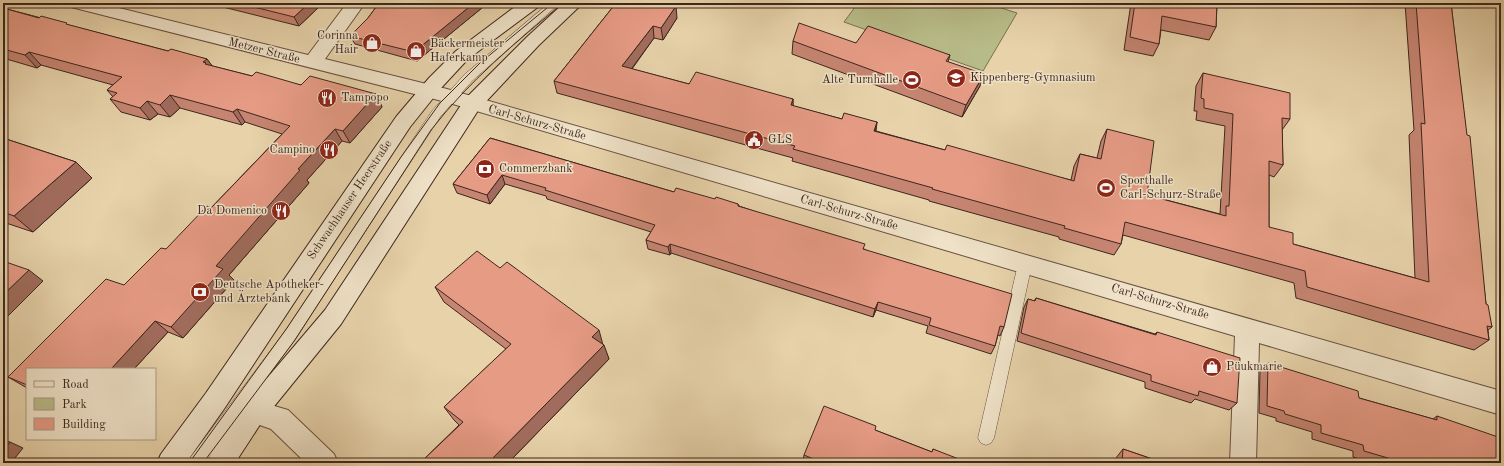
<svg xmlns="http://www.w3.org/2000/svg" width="1504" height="466" font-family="'Old Standard TT',serif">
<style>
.green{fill:#b7bb87;stroke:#7a7052}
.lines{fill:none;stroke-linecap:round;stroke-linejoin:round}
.lane-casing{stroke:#685140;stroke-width:1}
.street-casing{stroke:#685140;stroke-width:2}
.secondary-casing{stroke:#3e261d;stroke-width:2}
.lane{fill:#efe2c8;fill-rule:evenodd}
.street{fill:#efe2c8;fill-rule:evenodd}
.secondary{fill:#efe2c8;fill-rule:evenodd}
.tram{stroke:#3e261d;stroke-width:1}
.wall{fill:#c68572;stroke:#3e261d}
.shaded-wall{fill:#a16c5d;stroke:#3e261d}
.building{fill:#e69b85;stroke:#3e261d}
.labels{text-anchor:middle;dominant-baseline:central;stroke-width:3;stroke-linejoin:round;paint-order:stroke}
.poi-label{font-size:12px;fill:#3e261d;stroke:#efe2c8;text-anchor:start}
.street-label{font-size:12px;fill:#3e261d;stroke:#efe2c8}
</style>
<rect width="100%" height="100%" fill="#e7d2aa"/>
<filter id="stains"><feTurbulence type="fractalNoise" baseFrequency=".005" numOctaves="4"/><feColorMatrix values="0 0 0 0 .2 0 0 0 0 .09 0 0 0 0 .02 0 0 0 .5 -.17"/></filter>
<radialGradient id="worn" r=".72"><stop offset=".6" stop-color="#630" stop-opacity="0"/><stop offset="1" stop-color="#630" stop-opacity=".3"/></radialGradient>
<path class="green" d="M858 3H986L1017 13 983 71 844 22Z"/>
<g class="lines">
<defs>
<g id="lane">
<path d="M549 3H560L472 81 440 117 293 342 205 463H188L190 458 283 334 432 111 464 75Z"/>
<path d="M1025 259 1030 260 1032 264 994 438 991 443 986 445 981 443 978 438 1018 264 1020 260Z"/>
</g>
<g id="street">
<path d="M68 3H99L308 55 347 3H365L325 59 447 89 1501 391V415L1259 343 1256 463H1230L1235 336 446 102 71 7Z"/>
<path d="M254 400 288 410 334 454 338 463H306L271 429 245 420 241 412 245 404Z"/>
</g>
<g id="secondary">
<path d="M520 3H541L538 7 468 59 442 87 410 127 224 409 186 463H157L161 454 206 393 396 117 429 78 456 51Z"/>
<path d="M564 3H583L539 45 479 109 341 324 263 420 235 463H207L211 454 245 404 325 310 465 99 527 37Z"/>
</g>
</defs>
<use href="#lane" class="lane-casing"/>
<use href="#street" class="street-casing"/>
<use href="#secondary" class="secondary-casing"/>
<use href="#lane" class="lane"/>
<use href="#street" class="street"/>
<use href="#secondary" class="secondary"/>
<g class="tram">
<path d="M189 463 287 328 401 157 440 103 480 63 553 3"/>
<path d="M203 463 295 340 431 130C469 81 516 42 563 3"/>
</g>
</g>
<g class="wall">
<path d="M207 3H319L320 6 299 26Z"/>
<path d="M379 3H488L417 61 355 44 350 36 368 18Z"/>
<path d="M616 3 677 18 663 40 654 38 632 69 689 84 793 99V106L842 119 877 122 876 131 945 150 1071 180 1074 166 1080 154 1097 158 1101 141 1107 129 1147 195 1220 214 1225 126 1196 120 1197 111H1194L1196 86 1203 73 1290 119 1282 130 1283 165 1274 177 1269 175V227L1293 244 1415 278 1409 135 1414 130 1405 3H1451L1486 304 1492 327 1488 330 1489 340 1474 350 1296 298 1294 283 1123 235 1121 244 1114 255 1059 239V237L929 201V200L792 161 793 158 557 93 554 81Z"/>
<path d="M763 3H784L782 5 777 7 763 4Z"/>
<path d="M1131 3H1217L1216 27 1209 40 1161 30 1159 44 1153 56 1124 50Z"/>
<path d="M3 8 168 51 207 59 212 66 252 76 301 85 376 94 382 107 350 143 342 141 307 180 309 183 229 275 234 280 183 338 168 332 134 369H27V388L8 377 124 285 166 249 211 208 282 134 245 122 242 125 180 108 170 117 158 114 150 120 121 112 110 99 113 97 107 90 113 85 41 65 37 68 3 58Z"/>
<path d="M793 41 856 43 950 55 948 62 980 86 962 117 792 54Z"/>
<path d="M3 138 76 162 92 178 33 232 3 222Z"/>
<path d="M490 138 674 192 738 204 739 206 864 249 1004 327 1000 336 998 335 995 346 991 354 926 333 928 326 876 310 873 317 718 268 671 253 670 255 648 249 646 240 651 232 547 199 546 196 505 184 490 204 457 193 453 184Z"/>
<path d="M435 287 603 344 609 359 508 463H420L459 425 454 420 444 407 506 349 444 302Z"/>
<path d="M1036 298 1155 334 1157 332 1237 403 1229 410 1195 399 1191 403 1145 388V382L1017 341 1024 307 1028 299 1034 301Z"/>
<path d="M1268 363 1359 398 1433 419 1437 416 1501 463H1372L1353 457V451L1312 439V432L1276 421V418L1259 413 1260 371Z"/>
<path d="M875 430 932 452 933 449 963 463H806L803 462 804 455Z"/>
<path d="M1123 449 1164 463H1115L1116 458Z"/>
</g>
<g class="shaded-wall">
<path d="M309 3H319L320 6 299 26 294 17Z"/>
<path d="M474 3H488L417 61 414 52Z"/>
<path d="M777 3H784L782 5 777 7Z"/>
<path d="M676 6 677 18 663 40 661 28Z"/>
<path d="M653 26 654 38 624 79 622 66Z"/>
<path d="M29 52 41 65 37 68 25 55Z"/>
<path d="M207 59 216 71 215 76 203 62Z"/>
<path d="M984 74 980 86 962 117 966 105Z"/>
<path d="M376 94 382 107 350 143 343 131Z"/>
<path d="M170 95 180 108 170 117 160 105Z"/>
<path d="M793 99V112L791 105Z"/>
<path d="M147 101 158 114 150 120 140 108Z"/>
<path d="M237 109 245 122 242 125 233 112Z"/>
<path d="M877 122 875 134 874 131Z"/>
<path d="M335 129 342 141 307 180 309 183 229 275 234 280 183 338 171 327 216 266 298 169Z"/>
<path d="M76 162 92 178 33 232 14 216Z"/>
<path d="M502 175 505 184 490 204 487 195Z"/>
<path d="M670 244 671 253 670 255 668 247Z"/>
<path d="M29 270 43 281 3 321V295Z"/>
<path d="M878 302 876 310 873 317 875 309Z"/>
<path d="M155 321 168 332 134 369H111Z"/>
<path d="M599 330 603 345 592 337Z"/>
<path d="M604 345 609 359 508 463H488Z"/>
<path d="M10 442 23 448 11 463H3V451Z"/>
</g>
<g class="building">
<path d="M238 3H309L294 17Z"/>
<path d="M379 3H474L414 52 350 36 368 18Z"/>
<path d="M616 3H669L676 6 661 28 653 26 622 66 689 84 696 72 793 99 791 105 842 119 844 113 877 122 874 131 945 150 947 145 1074 181 1080 154 1101 159 1107 129 1154 141 1147 195 1226 216V206H1229L1233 114 1204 108V99L1201 98 1203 73 1290 93V119L1282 118 1283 165 1269 161V227L1293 233V244L1429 282 1421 123 1425 124 1416 3H1451L1467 135 1470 136 1486 304 1488 305 1492 327 1487 326 1489 340 1307 287 1305 271 1125 222 1121 244 1064 228 1065 226 932 189 933 188 793 149 795 146 554 81Z"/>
<path d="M1135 3H1217L1216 27 1162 16 1159 44 1130 37Z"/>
<path d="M3 8 39 18 41 16 67 23 66 24 168 51 171 49 207 59 203 62 206 63 205 64 252 76 256 72 301 85 310 76 376 94 343 131 335 129 298 169 300 170 216 266 223 269 171 327 155 321 111 369H27V385L8 377 106 279 124 285 161 248 166 249 207 206 211 208 290 126 237 109 233 112 170 95 160 105 147 101 140 108 110 99 117 93 107 90 122 77 29 52 25 55 3 49Z"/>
<path d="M799 23 856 43 868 26 950 55 946 61 984 74 966 105 793 41Z"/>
<path d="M3 138 76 162 14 216 3 212Z"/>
<path d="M490 138 674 192 676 188 715 199 716 197 738 204V206L865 244 863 249 1012 294 1004 327 1000 326 995 346 929 325 931 318 878 302 875 309 718 259 670 244 668 247 646 240 655 225 545 190 546 188 502 175 487 195 453 184Z"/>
<path d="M477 251 500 268 507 262 599 330 592 337 604 345 488 463H420L463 422 444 407 511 344 435 287Z"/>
<path d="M3 261 29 270 3 295Z"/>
<path d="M1036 298 1156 335 1157 332 1240 358 1237 403 1199 391 1198 396 1151 381V375L1021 333 1028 299 1035 301Z"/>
<path d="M1268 363 1358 391 1359 398 1437 420V416L1501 438V463H1405L1364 451 1363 445 1321 433V425L1285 414 1284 411 1267 406Z"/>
<path d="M824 406 876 426 875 430 932 452 933 449 964 461 963 463H823L804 455Z"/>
<path d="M3 440 10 442 3 451Z"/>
<path d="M1123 449 1164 463H1122Z"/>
</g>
<defs>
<symbol id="shop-disc" viewBox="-11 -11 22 22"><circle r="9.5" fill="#8f2418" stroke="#efe2c8"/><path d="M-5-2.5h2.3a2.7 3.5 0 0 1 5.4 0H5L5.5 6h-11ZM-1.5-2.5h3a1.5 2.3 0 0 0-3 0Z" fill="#fff"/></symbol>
<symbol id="school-disc" viewBox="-11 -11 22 22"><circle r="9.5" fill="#8f2418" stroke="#efe2c8"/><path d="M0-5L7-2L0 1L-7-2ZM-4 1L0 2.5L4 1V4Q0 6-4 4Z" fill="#fff"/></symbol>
<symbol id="stadium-disc" viewBox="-11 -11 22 22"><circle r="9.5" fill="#8f2418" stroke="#efe2c8"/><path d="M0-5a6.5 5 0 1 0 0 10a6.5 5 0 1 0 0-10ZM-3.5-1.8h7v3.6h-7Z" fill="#fff"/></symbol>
<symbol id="restaurant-disc" viewBox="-11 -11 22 22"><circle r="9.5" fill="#8f2418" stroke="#efe2c8"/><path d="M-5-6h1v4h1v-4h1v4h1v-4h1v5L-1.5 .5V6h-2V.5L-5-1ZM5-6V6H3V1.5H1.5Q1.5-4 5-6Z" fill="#fff"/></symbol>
<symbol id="civic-disc" viewBox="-11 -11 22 22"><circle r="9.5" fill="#8f2418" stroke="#efe2c8"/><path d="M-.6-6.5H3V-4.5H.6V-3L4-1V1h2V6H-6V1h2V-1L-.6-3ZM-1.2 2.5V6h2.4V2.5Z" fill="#fff"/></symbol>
<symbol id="bank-disc" viewBox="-11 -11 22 22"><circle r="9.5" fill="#8f2418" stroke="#efe2c8"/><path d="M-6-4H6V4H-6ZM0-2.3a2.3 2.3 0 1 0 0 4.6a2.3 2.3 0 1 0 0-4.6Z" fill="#fff"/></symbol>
</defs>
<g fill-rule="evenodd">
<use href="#shop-disc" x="361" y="32" width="22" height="22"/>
<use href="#shop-disc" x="405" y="40" width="22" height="22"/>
<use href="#school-disc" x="945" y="67" width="22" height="22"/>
<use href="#stadium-disc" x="901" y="69" width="22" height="22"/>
<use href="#restaurant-disc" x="316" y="87" width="22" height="22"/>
<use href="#civic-disc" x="743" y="129" width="22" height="22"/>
<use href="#restaurant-disc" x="318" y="139" width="22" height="22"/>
<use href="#bank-disc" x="474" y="158" width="22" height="22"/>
<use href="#stadium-disc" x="1095" y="177" width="22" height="22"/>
<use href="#restaurant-disc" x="270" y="200" width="22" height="22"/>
<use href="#bank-disc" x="189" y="281" width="22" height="22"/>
<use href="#shop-disc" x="1201" y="356" width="22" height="22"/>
</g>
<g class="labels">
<g class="poi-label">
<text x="358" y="36" text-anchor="end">Corinna<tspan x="358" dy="14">Hair</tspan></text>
<text x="430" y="44">Bäckermeister<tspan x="430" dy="14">Haferkamp</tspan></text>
<text x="970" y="78">Kippenberg-Gymnasium</text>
<text x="898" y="80" text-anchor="end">Alte Turnhalle</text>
<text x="341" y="98">Tampopo</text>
<text x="768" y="140">GLS</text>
<text x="315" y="150" text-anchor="end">Campino</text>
<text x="499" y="169">Commerzbank</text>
<text x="1120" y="181">Sporthalle<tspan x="1120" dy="14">Carl-Schurz-Straße</tspan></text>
<text x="267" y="211" text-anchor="end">Da Domenico</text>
<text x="214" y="285">Deutsche Apotheker-<tspan x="214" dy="14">und Ärztebank</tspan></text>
<text x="1226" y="367">Püukmarie</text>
</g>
<g class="street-label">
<text transform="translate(264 51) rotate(14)">Metzer Straße</text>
<text transform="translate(537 123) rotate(16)">Carl-Schurz-Straße</text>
<text transform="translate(350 200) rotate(-56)">Schwachhauser Heerstraße</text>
<text transform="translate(849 213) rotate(16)">Carl-Schurz-Straße</text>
<text transform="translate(1160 302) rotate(16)">Carl-Schurz-Straße</text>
</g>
</g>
<rect width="1504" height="466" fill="none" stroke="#e7d2aa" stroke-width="16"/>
<rect x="4" y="4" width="1496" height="458" fill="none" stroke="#3e261d" stroke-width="2"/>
<rect x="8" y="8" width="1488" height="450" fill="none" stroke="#3e261d"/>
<rect x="26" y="368" width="130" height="72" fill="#efe2c8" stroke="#a89784"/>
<rect x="34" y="381" width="20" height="6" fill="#efe2c8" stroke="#a89784"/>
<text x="62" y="388" font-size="12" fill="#3e261d">Road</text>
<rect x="34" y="398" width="20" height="12" fill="#b7bb87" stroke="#a89784"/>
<text x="62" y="408" font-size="12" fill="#3e261d">Park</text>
<rect x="34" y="418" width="20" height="12" fill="#e69b85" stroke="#a89784"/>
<text x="62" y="428" font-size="12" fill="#3e261d">Building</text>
<rect width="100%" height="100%" filter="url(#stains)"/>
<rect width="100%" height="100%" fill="url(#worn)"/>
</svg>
